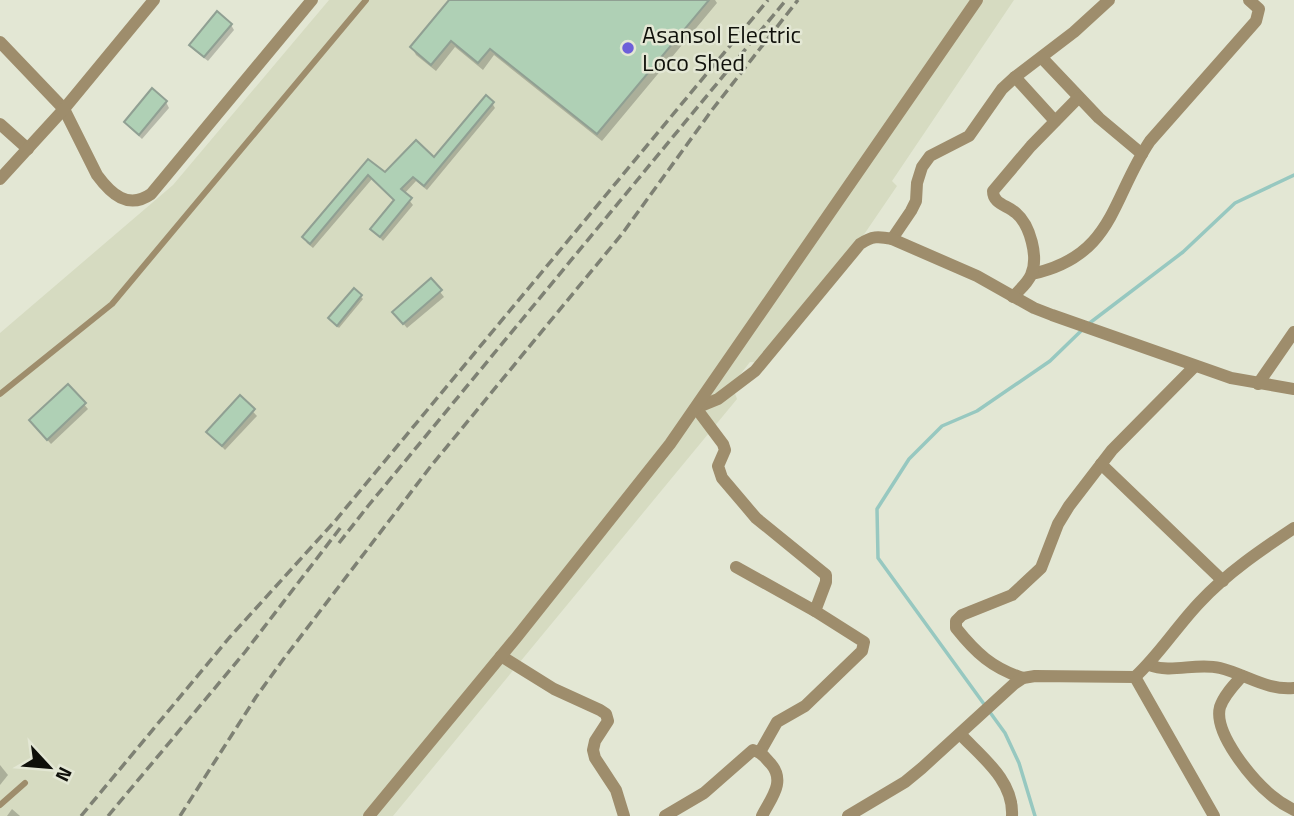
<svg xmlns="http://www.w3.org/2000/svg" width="1294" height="816" font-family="'Titillium Web',sans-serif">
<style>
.built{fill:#d6dbc1}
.shadow{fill:#0003}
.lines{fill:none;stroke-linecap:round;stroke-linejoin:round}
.stream{stroke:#97c8c0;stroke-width:3.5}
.building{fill:#afd0b5;stroke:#90a093;stroke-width:2}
.service{stroke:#9e8d6c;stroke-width:6}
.minor{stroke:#9e8d6c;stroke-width:12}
.rail{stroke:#7e8174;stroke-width:3.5;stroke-dasharray:10 5;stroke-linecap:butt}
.poi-dot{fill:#6d5fd9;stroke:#e3e7d4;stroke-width:2.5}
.labels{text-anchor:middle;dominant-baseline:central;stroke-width:5;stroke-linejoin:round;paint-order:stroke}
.poi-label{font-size:24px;fill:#0f100a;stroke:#e3e7d4;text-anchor:start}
</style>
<rect width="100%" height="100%" fill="#e3e7d4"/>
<path class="built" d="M329 0H1014L892 181 897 186 865 233 764 363 750 362 732 385 737 399 393 816H0V333L173 185Z"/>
<g class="shadow">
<path d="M451 0H715L717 3 602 141 494 55 483 70 455 47 436 71 416 55 412 47Z"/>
<path d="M231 25 234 30 208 61 194 50 191 45Z"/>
<path d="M166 102 169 108 142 139 129 127 126 122Z"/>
<path d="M492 103 495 108 427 190 416 181 404 194 413 205 383 241 372 229 395 201 372 179 313 248 307 243 304 237 368 161 385 175 434 160Z"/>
<path d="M431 280 444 297 407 328 398 317Z"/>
<path d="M354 290 363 299 339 328 332 321Z"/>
<path d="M68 386 88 409 51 444 31 421Z"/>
<path d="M240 397 257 416 225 450 208 432Z"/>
<path d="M0 765 8 775 0 785Z"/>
<path d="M12 809 20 816H7Z"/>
</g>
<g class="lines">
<g class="stream">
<path d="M1087 325 1183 252 1235 203 1294 175"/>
<path d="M1035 816 1019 763 1005 733 878 558 877 509 909 459 942 426 977 411 1050 361 1082 330"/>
</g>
</g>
<g class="building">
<path d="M449 0H709L597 134 490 49 478 63 451 41 431 65 410 47Z"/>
<path d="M217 11 232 24 204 57 189 45Z"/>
<path d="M152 88 167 101 139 135 124 122Z"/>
<path d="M486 95 494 102 424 186 413 177 401 189 412 198 380 237 370 229 394 200 368 175 310 244 302 237 368 159 385 172 416 140 434 157Z"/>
<path d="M431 278 442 290 403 324 392 312Z"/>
<path d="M354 288 362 295 337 326 328 318Z"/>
<path d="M68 384 86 403 47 440 29 420Z"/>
<path d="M240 395 255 409 222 446 206 432Z"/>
</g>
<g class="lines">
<g class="service">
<path d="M0 394 112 304 366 0"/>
<path d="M0 805 25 783"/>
</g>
<g class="minor">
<path d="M0 42 64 109 97 175C111 194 128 210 151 194L312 0"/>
<path d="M1042 58 1099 118 1142 154"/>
<path d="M1015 77 1055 121"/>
<path d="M0 124 28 149"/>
<path d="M0 179 64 109 154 0"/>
<path d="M892 239 911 211 916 201 917 183 922 167 930 156 969 136 1002 89 1015 77 1074 32 1109 0"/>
<path d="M1032 274C1114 256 1111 199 1150 141L1256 21 1259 9 1249 0"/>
<path d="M1013 297C1019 290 1027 284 1031 275 1039 257 1030 225 1016 213 1007 205 993 204 993 191L1031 146 1078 98"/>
<path d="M1258 384 1294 332"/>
<path d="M1101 464 1223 581"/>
<path d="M736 567 815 611"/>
<path d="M501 656 554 689 600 710 606 714 608 721 595 741 593 750 595 758 616 790 624 816"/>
<path d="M1149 665C1172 674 1196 662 1220 668 1245 674 1268 691 1294 688"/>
<path d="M1242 676C1234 685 1224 695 1220 707 1213 733 1252 779 1271 795 1278 801 1286 806 1294 810"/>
<path d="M1135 677 1214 816"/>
<path d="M1023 678C992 668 976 653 956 628V621L962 615 1012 595 1041 568 1058 524 1069 506 1112 450 1195 366"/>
<path d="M960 734C983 758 1014 781 1012 816"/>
<path d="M760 752 777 722 805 706 862 651 864 642 815 611 826 582V575L756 518 722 478 718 466 725 450 723 444 696 408 718 399 755 371 860 244C872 236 878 236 892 239L977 276 1034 308 1052 315 1231 378 1294 389"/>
<path d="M369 816 516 638 670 444 977 0"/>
<path d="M665 816 704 793 753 750C762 752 765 758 771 764 786 782 771 798 762 816"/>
<path d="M848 816 905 782 922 768 1014 684 1023 678 1035 676 1135 677C1159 655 1177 626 1200 602 1227 573 1261 550 1294 528"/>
</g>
<g class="rail">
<path d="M339 543 368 506 786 0"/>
<path d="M81 816 229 638 335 521 768 0"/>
<path d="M108 816 245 652 341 527"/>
<path d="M180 816 256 697 285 657 431 466 622 234 712 110 798 0"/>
</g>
</g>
<circle class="poi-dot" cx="628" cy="48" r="7"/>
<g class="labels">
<g class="poi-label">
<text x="642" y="34">Asansol Electric<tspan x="642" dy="28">Loco Shed</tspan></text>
</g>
</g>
<g transform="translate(49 767) rotate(116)" stroke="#e3e7d4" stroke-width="5" paint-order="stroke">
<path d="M0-5L12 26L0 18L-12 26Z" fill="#0f100a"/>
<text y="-10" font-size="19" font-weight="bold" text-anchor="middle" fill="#0f100a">N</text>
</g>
</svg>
